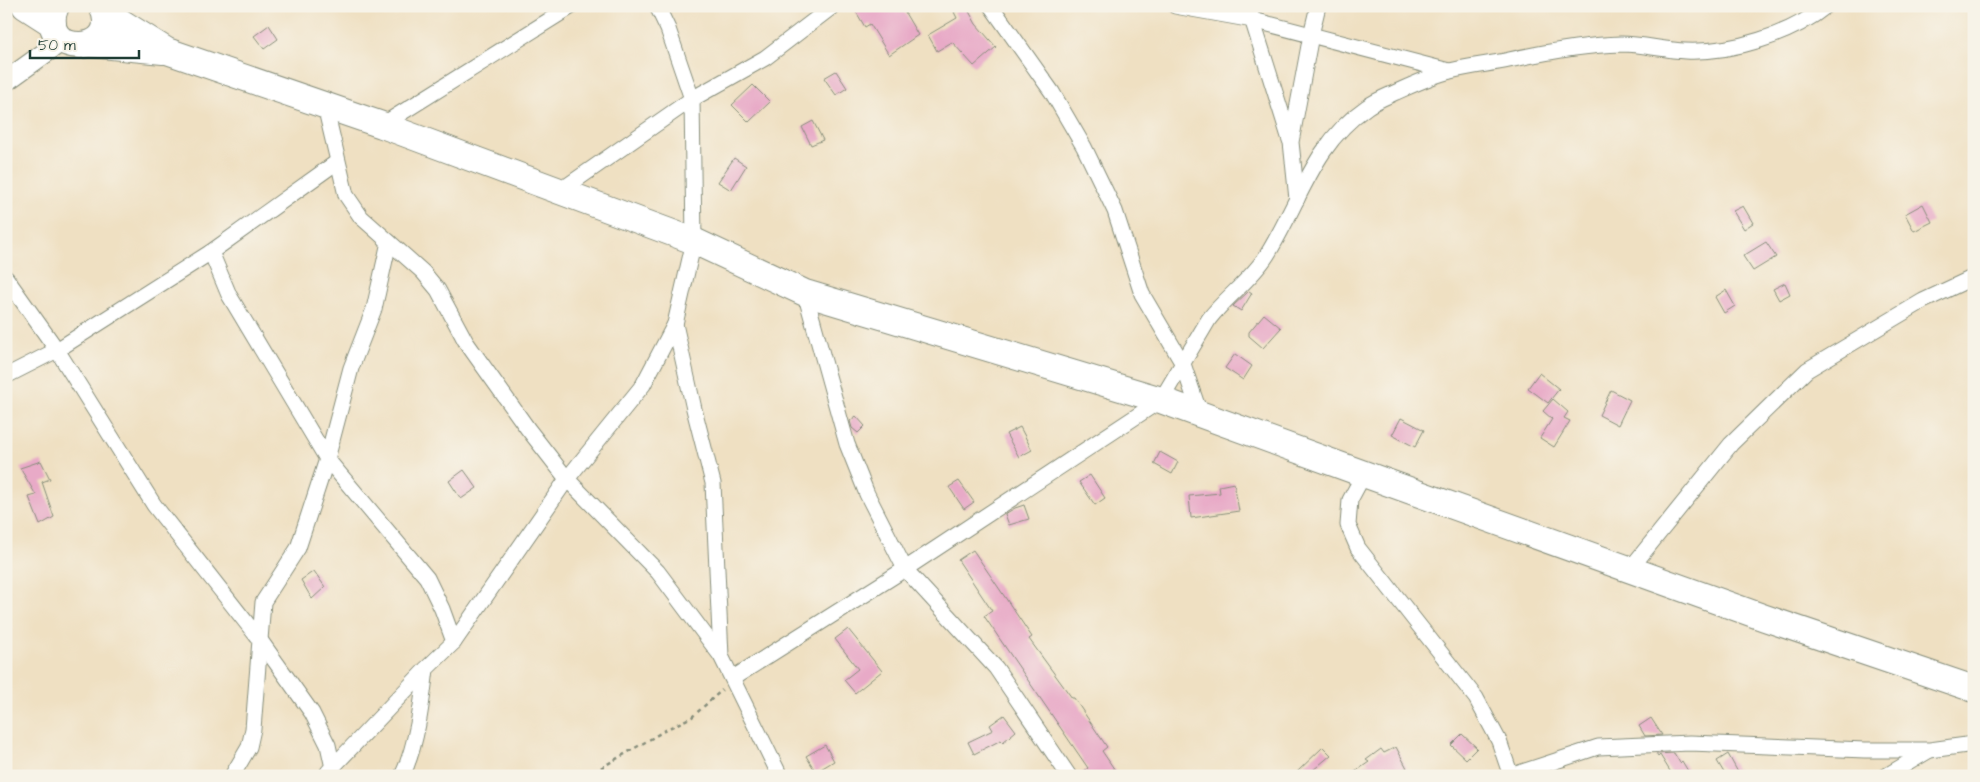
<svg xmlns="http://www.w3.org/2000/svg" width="1980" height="782" font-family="'Architects Daughter',sans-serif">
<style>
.building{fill:#e8aac7}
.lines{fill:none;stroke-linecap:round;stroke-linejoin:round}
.street-casing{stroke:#878e7b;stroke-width:17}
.secondary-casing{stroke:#878e7b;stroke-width:22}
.highway-casing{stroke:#878e7b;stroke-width:28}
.path{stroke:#878e7b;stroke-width:2.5;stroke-dasharray:4 4;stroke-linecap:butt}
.street{stroke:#fff;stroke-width:15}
.secondary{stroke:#fff;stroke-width:20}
.highway{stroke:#fff;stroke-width:26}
</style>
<rect width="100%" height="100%" fill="#f7f3e8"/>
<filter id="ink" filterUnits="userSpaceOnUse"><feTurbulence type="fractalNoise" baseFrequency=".02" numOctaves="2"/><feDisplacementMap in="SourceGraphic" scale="10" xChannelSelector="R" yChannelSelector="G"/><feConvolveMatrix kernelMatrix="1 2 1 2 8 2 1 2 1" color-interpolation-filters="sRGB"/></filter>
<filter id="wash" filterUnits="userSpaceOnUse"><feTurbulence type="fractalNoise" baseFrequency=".0096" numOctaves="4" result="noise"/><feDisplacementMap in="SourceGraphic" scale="20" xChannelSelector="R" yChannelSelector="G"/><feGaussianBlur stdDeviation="1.12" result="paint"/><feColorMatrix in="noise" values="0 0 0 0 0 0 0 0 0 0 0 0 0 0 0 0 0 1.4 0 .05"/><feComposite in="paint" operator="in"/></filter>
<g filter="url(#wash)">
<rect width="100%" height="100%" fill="#efe0c2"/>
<g id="blocks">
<g class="building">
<path d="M862 6H901L918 35 889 55 870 24 865 27 855 10Z"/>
<path d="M966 6 976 24 996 47 974 66 952 42 937 51 928 35 957 18 954 12Z"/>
<path d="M269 25 278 39 264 49 254 36Z"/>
<path d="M836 71 847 88 836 95 824 78Z"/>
<path d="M753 85 770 102 749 122 732 105Z"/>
<path d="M813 121 823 140 811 145 802 127Z"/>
<path d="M734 158 746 166 731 190 718 182Z"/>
<path d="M1923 204 1932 222 1914 231 1905 214Z"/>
<path d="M1743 206 1753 223 1744 229 1733 211Z"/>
<path d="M1766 242 1776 257 1753 271 1743 256Z"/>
<path d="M1785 283 1790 294 1779 300 1773 289Z"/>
<path d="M1726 290 1735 306 1724 313 1715 297Z"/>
<path d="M1249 291 1252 293 1241 311 1233 306Z"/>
<path d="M1264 314 1281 328 1263 348 1249 336V332Z"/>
<path d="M1235 354 1252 366 1243 380 1225 368Z"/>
<path d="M1539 373 1559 389 1548 403 1528 388Z"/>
<path d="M1611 390 1630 400 1618 425 1599 415Z"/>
<path d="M1553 399 1568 412 1564 418 1570 421 1554 447 1540 438 1552 419 1543 411Z"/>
<path d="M856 416 865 426 858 433 852 428 850 421Z"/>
<path d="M1401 418 1424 430 1415 447 1392 435Z"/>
<path d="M1020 427 1032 450 1019 457 1006 434Z"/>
<path d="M1160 452 1178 462 1172 474 1154 464Z"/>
<path d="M41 461 50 479 42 482 54 517 40 525 29 497 36 495 20 468Z"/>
<path d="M464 470 477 488 461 499 449 481Z"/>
<path d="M1090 475 1105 498 1095 505 1079 482Z"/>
<path d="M959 481 974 502 964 509 949 487Z"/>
<path d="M1234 483 1239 511 1191 518 1189 496 1220 493 1219 486Z"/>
<path d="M1024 505 1029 519 1009 525 1005 514 1015 508Z"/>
<path d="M973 550 1032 637 1029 639 1072 698H1074L1107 747 1102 751 1119 776H1078L1088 768 984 616 992 611 958 560Z"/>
<path d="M314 571 325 587 312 599 301 580Z"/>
<path d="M848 629 882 671 855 693 844 680 858 669 835 639Z"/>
<path d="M1004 715 1016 731 1003 742 1001 740 974 754 968 742 993 730 990 725Z"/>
<path d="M1651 718 1662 735 1645 736 1639 726Z"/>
<path d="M1462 734 1477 748 1466 759 1451 745Z"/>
<path d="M825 745 834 761 816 772 806 756Z"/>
<path d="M1323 747 1331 755 1306 776H1301L1297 772Z"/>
<path d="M1396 747 1407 768 1393 776H1349L1369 762 1366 760 1381 749 1384 753Z"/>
<path d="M1674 753 1680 763 1682 761 1691 776H1673L1660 755 1658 757 1656 754Z"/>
<path d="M1728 754 1740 776H1726L1717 761Z"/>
</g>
</g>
</g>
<g filter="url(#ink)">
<use href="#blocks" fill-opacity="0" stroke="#878e7b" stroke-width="1"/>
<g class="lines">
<defs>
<g id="street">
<path d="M657 6 668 29 692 99 694 241 675 324 694 409 713 483 721 656"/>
<path d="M991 6 1052 92 1084 147 1115 211 1142 294 1183 364 1200 414"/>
<path d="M1175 6 1253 20 1449 71"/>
<path d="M1248 6 1290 140"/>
<path d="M325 106 346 195 361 217 423 272 438 290 466 342 528 429 567 479 658 572 721 656 780 776"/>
<path d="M382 125 572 6"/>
<path d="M560 191 692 99 765 58 833 6"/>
<path d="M1297 199 1291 142 1311 35 1318 6"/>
<path d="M211 252 229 295 327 459 427 578 442 609 454 642"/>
<path d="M6 278 57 350 154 505 260 640 312 713 328 745 333 768V776"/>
<path d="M805 293 847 444 867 494 905 569 996 668 1069 776"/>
<path d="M6 376 57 350 211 252 337 162"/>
<path d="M1364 474 1350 500 1348 525 1358 548 1476 698 1499 741 1511 776"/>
<path d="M1630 569 1731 444 1807 370 1923 301 1974 277"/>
<path d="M733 678 905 569 1161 400 1209 319C1227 296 1251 280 1267 255 1300 202 1313 144 1367 107 1375 101 1385 97 1394 93 1412 85 1431 76 1450 71 1470 66 1490 64 1509 60 1546 52 1584 45 1621 44 1642 44 1664 50 1685 51 1731 53 1791 35 1826 6"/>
<path d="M328 772 426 669"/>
<path d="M232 776 249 747 253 729 263 602 298 548 327 459 351 368 374 309 389 242"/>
<path d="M402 776C417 745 422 702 426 669L454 642 567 479 643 385 675 324"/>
<path d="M1510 776 1598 747 1690 743 1865 750H1930L1974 744"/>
<path d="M1886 776 1928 751"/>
</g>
<path id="secondary" d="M6 81 63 40"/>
<g id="highway">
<path d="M25 6 53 24"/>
<path d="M56 6C34 59 126 57 102 6"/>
<path d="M105 12 167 51 382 125 694 241 805 293 1161 400 1364 474 1765 618 1974 689"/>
<path d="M91 44 163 51"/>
</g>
</defs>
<use href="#street" class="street-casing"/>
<use href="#secondary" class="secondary-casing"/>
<use href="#highway" class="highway-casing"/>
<path class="path" d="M587 776 671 727 692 717 722 690"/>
<use href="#street" class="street"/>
<use href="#secondary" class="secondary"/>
<use href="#highway" class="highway"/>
</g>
</g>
<rect width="1980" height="782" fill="none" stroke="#f7f3e8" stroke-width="25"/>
<path d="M30 50v8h109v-8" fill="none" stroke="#1f3d34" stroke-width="2.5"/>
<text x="38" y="50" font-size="15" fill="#1f3d34" stroke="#f7f3e8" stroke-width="4" paint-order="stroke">50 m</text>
</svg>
